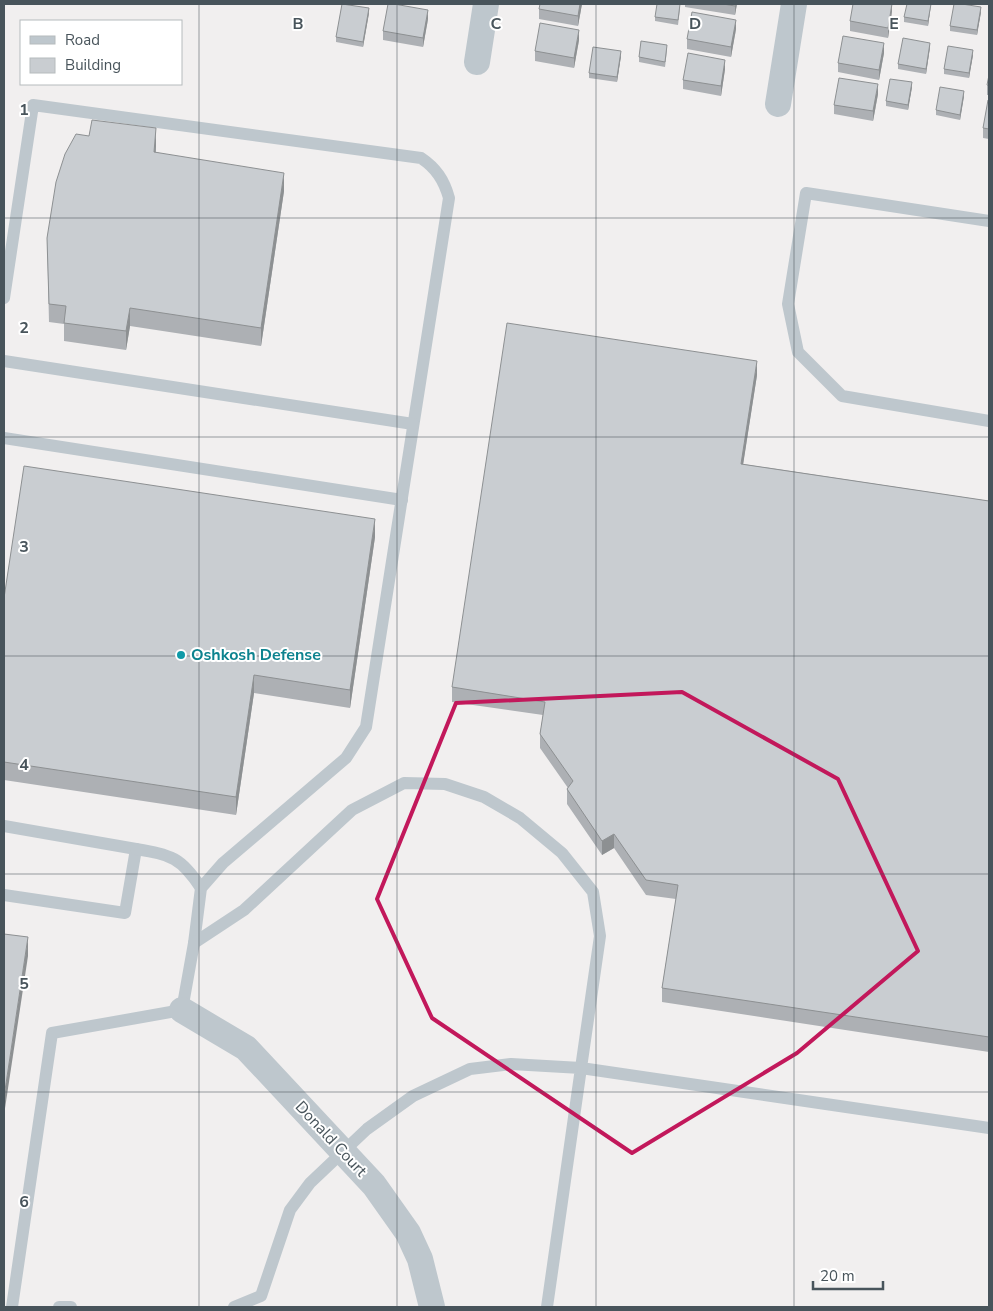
<svg xmlns="http://www.w3.org/2000/svg" width="993" height="1311" font-family="'Nunito Sans',sans-serif">
<style>
.lines{fill:none;stroke-linecap:round;stroke-linejoin:round}
.service{stroke:#bec7cd;stroke-width:12}
.minor{stroke:#bec7cd;stroke-width:26}
.wall{fill:#adb0b4}
.shaded-wall{fill:#8d9092}
.building{fill:#c9cdd1;stroke:#8d9092}
.marked{fill:none;stroke:#c2185b;stroke-width:4;stroke-linejoin:round}
.grid{fill:none;stroke:#48545b;stroke-width:1;stroke-opacity:0.55}
.culture-dot{fill:#0f9aa8;stroke:#fff;stroke-width:2}
.labels{text-anchor:middle;dominant-baseline:central;stroke-width:4;stroke-linejoin:round;paint-order:stroke}
.culture-label{font-size:16px;font-weight:bold;fill:#0d838f;stroke:#fff;text-anchor:start}
.street-label{font-size:16px;fill:#48545b;stroke:#fff}
.grid-label{font-size:16px;text-anchor:middle;font-weight:bold;fill:#48545b;stroke:#fff;stroke-width:4;stroke-linejoin:round;paint-order:stroke}
</style>
<rect width="100%" height="100%" fill="#f1efef"/>
<g class="lines">
<g class="service">
<path d="M989 221 806 193 788 304 798 352 842 396 989 421"/>
<path d="M4 298 33 105 421 158C436 168 444 180 449 198L366 727 346 758 223 863 201 888 194 943"/>
<path d="M4 361 413 424"/>
<path d="M4 438 402 500"/>
<path d="M4 826 136 849 125 913 4 895"/>
<path d="M136 849C171 855 181 857 201 888"/>
<path d="M12 1307 52 1033 182 1010 194 943 244 910 352 810 404 783 445 784 484 797 520 818 562 853 593 892 600 936 581 1068 989 1128"/>
<path d="M59 1307H71"/>
<path d="M234 1307 261 1296 290 1210 310 1183 367 1129 413 1096 470 1069 511 1064 581 1068 547 1307"/>
</g>
<g class="minor">
<path d="M477 62 486 4"/>
<path d="M778 104 794 4"/>
<path d="M182 1010 246 1048 374 1185 408 1233 420 1259 432 1307"/>
</g>
</g>
<g class="wall">
<path d="M582 4 578 26 539 19V9Z"/>
<path d="M685 4H737L735 15 685 7Z"/>
<path d="M892 4V11L888 38 850 31V21Z"/>
<path d="M931 4 928 26 904 22V17Z"/>
<path d="M680 9 678 25 655 21V17Z"/>
<path d="M981 12 977 35 950 31V26Z"/>
<path d="M369 13 363 47 336 42V37Z"/>
<path d="M428 19 423 47 383 40V31Z"/>
<path d="M736 29 731 57 687 49V39Z"/>
<path d="M579 40 574 68 535 61V51Z"/>
<path d="M930 47 926 74 898 69V64Z"/>
<path d="M667 50 665 67 639 62V57Z"/>
<path d="M884 53 879 80 838 72V63Z"/>
<path d="M973 55 969 78 944 74V69Z"/>
<path d="M621 56 617 82 589 78V73Z"/>
<path d="M725 69 721 96 683 89V80Z"/>
<path d="M989 75V95H987V85Z"/>
<path d="M912 87 908 110 886 106V101Z"/>
<path d="M878 94 873 121 834 114V105Z"/>
<path d="M964 96 960 120 936 115V110Z"/>
<path d="M989 100V139L983 138V128Z"/>
<path d="M89 136 156 146V152L284 191 261 346 130 326 126 350 64 341V324L49 322 47 238Z"/>
<path d="M757 375 743 464 989 501V1052L662 1002V988L676 899 646 895 614 848 602 855 567 804V789L568 788 540 748V734L543 715 452 702V687Z"/>
<path d="M375 537 350 708 254 693 236 815 4 780V598Z"/>
</g>
<g class="shaded-wall">
<path d="M580 4H582L578 26V16Z"/>
<path d="M736 4H737L735 15V6Z"/>
<path d="M892 4V11L888 38V28Z"/>
<path d="M931 4 928 26V21Z"/>
<path d="M981 7V12L977 35V30Z"/>
<path d="M369 8V13L363 47V42Z"/>
<path d="M428 10V19L423 47V38Z"/>
<path d="M736 20V29L731 57V47Z"/>
<path d="M579 30V40L574 68V58Z"/>
<path d="M884 43V53L879 80V70Z"/>
<path d="M930 43V47L926 74V69Z"/>
<path d="M973 50V55L969 78V73Z"/>
<path d="M621 51V56L617 82V77Z"/>
<path d="M725 60V69L721 96V86Z"/>
<path d="M912 82V87L908 110V105Z"/>
<path d="M878 84V94L873 121V111Z"/>
<path d="M964 91V96L960 120V115Z"/>
<path d="M156 128V146L154 170V152Z"/>
<path d="M284 173V191L261 346V328Z"/>
<path d="M130 308V326L126 350V331Z"/>
<path d="M757 361V375L741 478V464Z"/>
<path d="M375 519V537L350 708V690Z"/>
<path d="M254 675V693L236 815V797Z"/>
<path d="M614 834V848L602 855V841Z"/>
<path d="M28 937V956L4 1115V1097Z"/>
</g>
<g class="building">
<path d="M342 4 369 8 363 42 336 37Z"/>
<path d="M388 4H394L428 10 423 38 383 31Z"/>
<path d="M540 4H580L578 16 539 9Z"/>
<path d="M657 4H680L678 20 655 17Z"/>
<path d="M723 4H736L735 6Z"/>
<path d="M853 4H892L888 28 850 21Z"/>
<path d="M907 4H931L928 21 904 17Z"/>
<path d="M954 4H962L981 7 977 30 950 26Z"/>
<path d="M692 12 736 20 731 47 687 39Z"/>
<path d="M540 23 579 30 574 58 535 51Z"/>
<path d="M843 36 884 43 879 70 838 63Z"/>
<path d="M903 38 930 43 926 69 898 64Z"/>
<path d="M641 41 667 45 665 62 639 57Z"/>
<path d="M948 46 973 50 969 73 944 69Z"/>
<path d="M593 47 621 51 617 77 589 73Z"/>
<path d="M688 53 725 60 721 86 683 80Z"/>
<path d="M989 75V86L987 85Z"/>
<path d="M839 78 878 84 873 111 834 105Z"/>
<path d="M890 79 912 82 908 105 886 101Z"/>
<path d="M940 87 964 91 960 115 936 110Z"/>
<path d="M988 100H989V129L983 128Z"/>
<path d="M92 120 156 128 154 152 284 173 261 328 130 308 126 331 64 323 66 306 49 304 47 238 56 182 65 154 76 134 89 136Z"/>
<path d="M507 323 757 361 741 464 989 501V1037L662 988 678 885 646 880 614 834 602 841 567 789 573 781 540 734 545 702 452 687Z"/>
<path d="M24 466 375 519 350 690 254 675 236 797 4 762V598Z"/>
<path d="M4 934 28 937 4 1097Z"/>
</g>
<path class="marked" d="M682 692 838 779 918 951 797 1053 632 1153 432 1018 377 899 456 703Z"/>
<path class="grid" d="M199 4V1307M397 4V1307M596 4V1307M794 4V1307M4 218H989M4 437H989M4 656H989M4 874H989M4 1092H989"/>
<circle class="culture-dot" cx="181" cy="655" r="5"/>
<g class="labels">
<g class="culture-label">
<text x="191" y="655">Oshkosh Defense</text>
</g>
<g class="street-label">
<text transform="translate(331 1139) rotate(47)">Donald Court</text>
</g>
</g>
<g class="grid-label">
<text x="298" y="29">B</text>
<text x="496" y="29">C</text>
<text x="695" y="29">D</text>
<text x="894" y="29">E</text>
<text x="24" y="115">1</text>
<text x="24" y="333">2</text>
<text x="24" y="552">3</text>
<text x="24" y="770">4</text>
<text x="24" y="989">5</text>
<text x="24" y="1207">6</text>
</g>
<rect width="993" height="1311" fill="none" stroke="#48545b" stroke-width="10"/>
<rect x="20" y="20" width="162" height="65" fill="#ffffff" stroke="#b6bbbd"/>
<rect x="30" y="36" width="25" height="8" fill="#bec7cd" stroke="#b6bbbd"/>
<text x="65" y="45" font-size="15" fill="#48545b">Road</text>
<rect x="30" y="58" width="25" height="15" fill="#c9cdd1" stroke="#b6bbbd"/>
<text x="65" y="70" font-size="15" fill="#48545b">Building</text>
<path d="M813 1281v8h70v-8" fill="none" stroke="#48545b" stroke-width="2.5"/>
<text x="820" y="1281" font-size="15" fill="#48545b" stroke="#ffffff" stroke-width="4" paint-order="stroke">20 m</text>
</svg>
